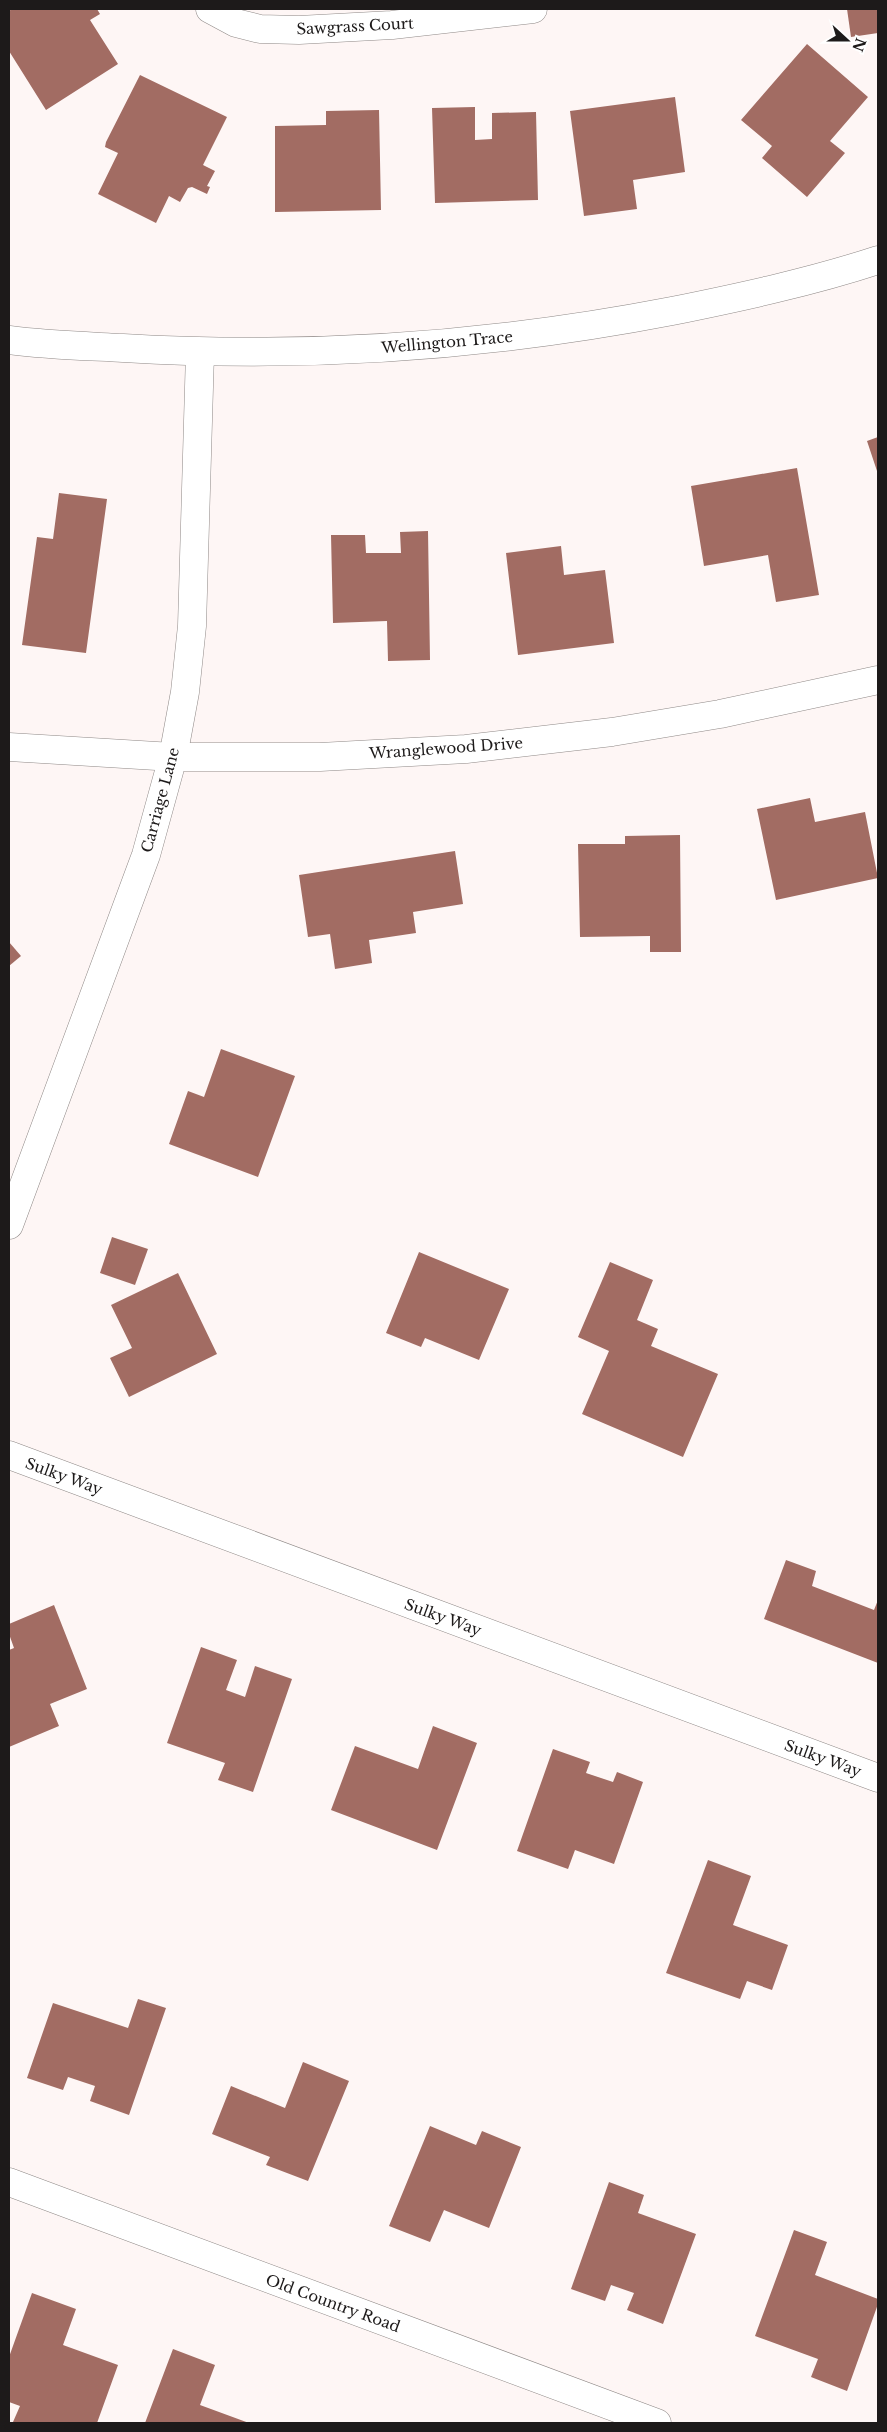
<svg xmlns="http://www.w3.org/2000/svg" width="887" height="2432" font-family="'Libre Baskerville',serif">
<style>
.building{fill:#a26c63}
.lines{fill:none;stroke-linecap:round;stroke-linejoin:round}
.minor-casing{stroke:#8f8987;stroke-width:29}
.tertiary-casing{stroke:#8f8987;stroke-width:29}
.minor{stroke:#fff;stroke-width:28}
.tertiary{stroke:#fff;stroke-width:28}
.labels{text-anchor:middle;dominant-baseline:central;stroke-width:4.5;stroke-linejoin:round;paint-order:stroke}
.street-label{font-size:15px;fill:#1d1a1a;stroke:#fff}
</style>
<rect width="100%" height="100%" fill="#fef6f5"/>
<g class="building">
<path d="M12 9H97L100 14 90 20 118 64 46 110 9 51V11Z"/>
<path d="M847 9H878V33L851 37Z"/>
<path d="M807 44 868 97 830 141 845 153 807 197 762 158 772 146 741 120Z"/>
<path d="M140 75 227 117 203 165 215 171 207 186 210 187 207 194 192 187 188 188 180 202 169 196 156 223 98 194 118 153 105 147 106 142Z"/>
<path d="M675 97 685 172 633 180 637 209 584 216 570 111Z"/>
<path d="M475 107V140L492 139V113L536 112 538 200 435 203 432 108Z"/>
<path d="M379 110 381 210 275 212V126L326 125V111Z"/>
<path d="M878 437V474L867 441Z"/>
<path d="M797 468 819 595 776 602 768 555 704 566 691 486Z"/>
<path d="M59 493 107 499 86 653 22 645 37 537 53 539Z"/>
<path d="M428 531 430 660 388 661 387 621 333 623 331 535H365L366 553H401L400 532Z"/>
<path d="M561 546 564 575 605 570 614 643 518 655 506 553Z"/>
<path d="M810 798 815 822 865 812 878 878 776 900 757 809Z"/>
<path d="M680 835 681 952H650V936L580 937 578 844H625V836Z"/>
<path d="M455 851 463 904 413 912 416 933 369 940 372 963 335 969 330 934 308 937 299 875Z"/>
<path d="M9 942 21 956 9 966Z"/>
<path d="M221 1049 295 1076 258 1177 169 1144 188 1091 204 1097Z"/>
<path d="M112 1237 148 1249 135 1285 100 1273Z"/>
<path d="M419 1252 509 1289 479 1360 425 1338 421 1347 386 1333Z"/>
<path d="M610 1262 653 1280 637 1320 658 1329 651 1346 718 1374 683 1457 582 1414 609 1351 578 1337Z"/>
<path d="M178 1273 217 1354 129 1397 110 1358 132 1348 111 1305Z"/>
<path d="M786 1560 816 1571 812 1586 874 1610 878 1600V1663L764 1619Z"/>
<path d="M54 1605 87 1689 50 1704 59 1726 9 1747V1650L14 1648 9 1634V1624Z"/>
<path d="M201 1647 237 1660 226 1690 245 1697 255 1666 292 1679 253 1792 218 1780 225 1763 167 1743Z"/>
<path d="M433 1726 477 1743 437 1850 331 1810 355 1746 418 1769Z"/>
<path d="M553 1749 590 1762 586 1773 613 1782 617 1772 643 1782 614 1864 575 1850 568 1869 517 1851Z"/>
<path d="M708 1860 751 1876 733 1925 788 1945 772 1990 747 1981 740 1999 666 1973Z"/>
<path d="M138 1999 166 2008 129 2115 90 2101 95 2086 68 2077 63 2090 27 2078 53 2003 128 2028Z"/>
<path d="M303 2062 349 2081 308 2181 266 2165 270 2157 212 2134 231 2086 285 2108Z"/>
<path d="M430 2126 476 2145 482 2131 521 2147 489 2228 444 2210 430 2242 389 2226Z"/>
<path d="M609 2182 644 2195 638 2213 696 2234 663 2324 627 2310 634 2293 611 2285 605 2301 571 2289Z"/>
<path d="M794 2230 827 2242 815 2275 878 2299V2304L847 2391 811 2377 818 2359 755 2336Z"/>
<path d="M32 2293 76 2309 63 2345 118 2365 97 2423 13 2422 20 2406 9 2402V2357Z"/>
<path d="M173 2349 215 2365 200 2405 249 2423H145Z"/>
</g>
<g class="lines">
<defs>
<g id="minor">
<path d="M210 9 236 23 260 29 299 30 392 25 533 9"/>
<path d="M9 747 173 757H320L466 749 612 732 720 714 878 680"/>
<path d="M9 1225 146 855 173 757 185 692 192 626 200 353"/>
<path d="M9 1455 878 1778"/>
<path d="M9 2182 657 2423"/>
</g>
<path id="tertiary" d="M9 340C47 345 85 346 123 348 307 359 491 346 672 311 741 297 811 282 878 260"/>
</defs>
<use href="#minor" class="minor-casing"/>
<use href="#tertiary" class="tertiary-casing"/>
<use href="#minor" class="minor"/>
<use href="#tertiary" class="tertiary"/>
</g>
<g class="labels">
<g class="street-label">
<text transform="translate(355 26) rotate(-3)">Sawgrass Court</text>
<text transform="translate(447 342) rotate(-5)">Wellington Trace</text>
<text transform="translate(446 748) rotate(-4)">Wranglewood Drive</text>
<text transform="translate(160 800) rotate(-75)">Carriage Lane</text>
<text transform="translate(64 1476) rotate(20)">Sulky Way</text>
<text transform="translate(443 1617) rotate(20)">Sulky Way</text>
<text transform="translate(823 1758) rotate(20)">Sulky Way</text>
<text transform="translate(333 2303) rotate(20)">Old Country Road</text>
</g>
</g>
<rect width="887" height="2432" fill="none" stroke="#1d1a1a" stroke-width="20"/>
<g transform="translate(847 40) rotate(111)" stroke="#ffffff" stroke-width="4" paint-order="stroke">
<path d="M0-4L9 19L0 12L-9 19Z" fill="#1d1a1a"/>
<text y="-8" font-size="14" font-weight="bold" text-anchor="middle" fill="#1d1a1a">N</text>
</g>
</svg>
